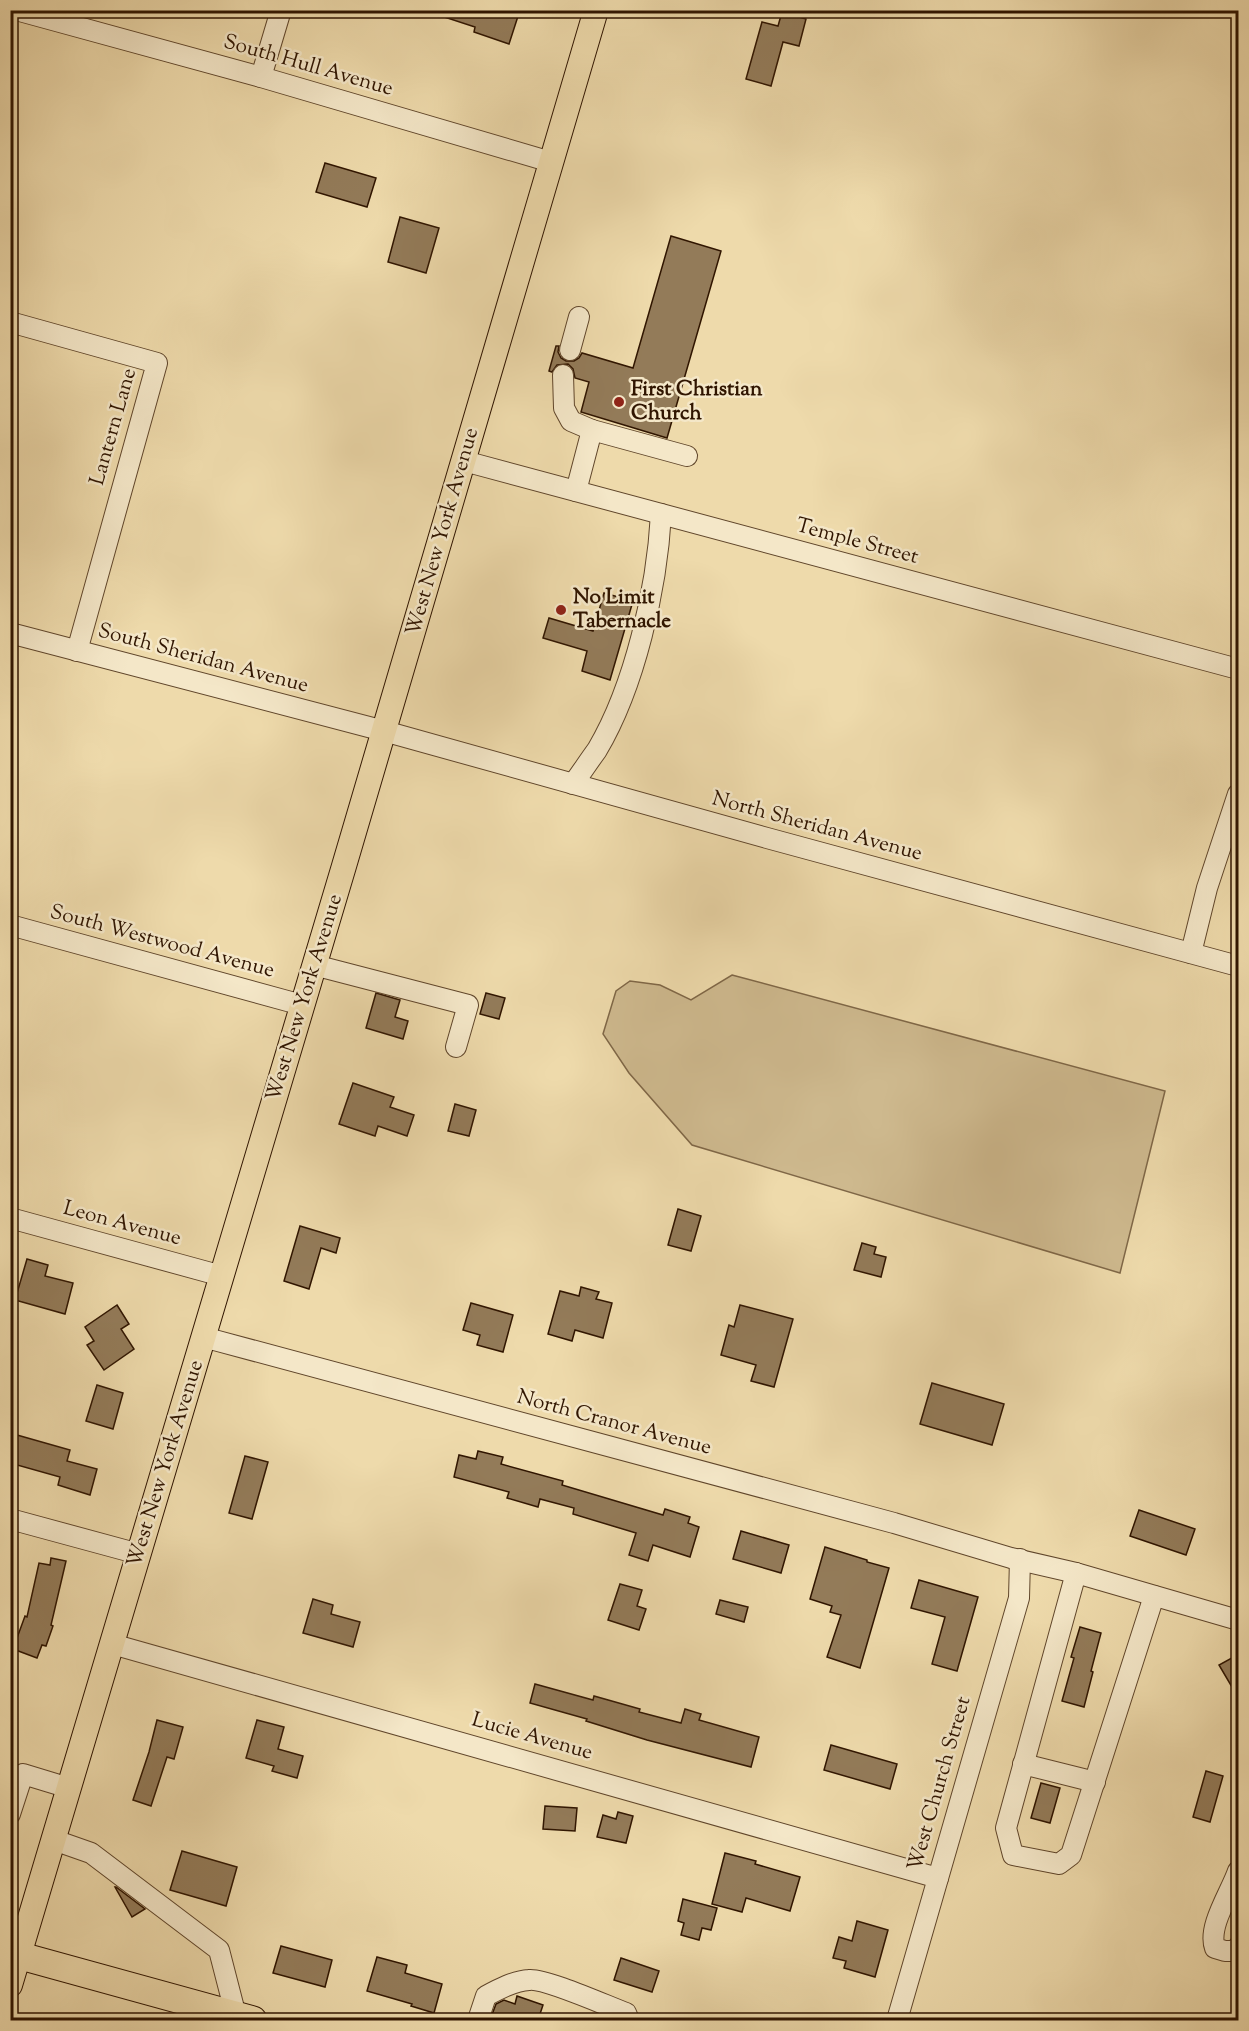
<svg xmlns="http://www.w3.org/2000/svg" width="1249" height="2031" font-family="'Sorts Mill Goudy',serif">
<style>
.green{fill:#ceb98e;stroke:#7f6747;stroke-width:1.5}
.building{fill:#937b59;stroke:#301500;stroke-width:1.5}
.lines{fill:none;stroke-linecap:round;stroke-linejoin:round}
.minor-casing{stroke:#60462b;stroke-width:22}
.major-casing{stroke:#301500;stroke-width:26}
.highway-casing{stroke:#301500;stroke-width:29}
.minor{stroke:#f4e7c8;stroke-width:20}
.major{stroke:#eedaab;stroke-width:24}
.highway{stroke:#eedaab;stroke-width:27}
.poi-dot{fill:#8f2418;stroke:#f4e7c8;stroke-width:2}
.labels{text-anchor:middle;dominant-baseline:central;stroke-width:5;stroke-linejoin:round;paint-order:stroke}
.street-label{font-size:21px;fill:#301500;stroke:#f4e7c8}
.poi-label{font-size:21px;font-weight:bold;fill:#301500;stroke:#f4e7c8;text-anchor:start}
</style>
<rect width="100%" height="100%" fill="#eedaab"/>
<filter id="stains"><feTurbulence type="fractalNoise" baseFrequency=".00333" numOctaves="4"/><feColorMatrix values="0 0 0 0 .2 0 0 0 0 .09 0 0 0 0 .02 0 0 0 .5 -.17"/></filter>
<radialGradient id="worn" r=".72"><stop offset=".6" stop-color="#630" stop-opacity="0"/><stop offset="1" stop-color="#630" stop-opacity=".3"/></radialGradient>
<path class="green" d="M732 975 1165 1091 1120 1273 692 1145 629 1073 603 1034 616 991 630 981 660 985 691 1000Z"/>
<g class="building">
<path d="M435 10H520L509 44 474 32 475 27 435 14Z"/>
<path d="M782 12 806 19 799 46 783 42 771 86 746 79 762 22 778 26Z"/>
<path d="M325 163 376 178 367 207 316 192Z"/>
<path d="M400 217 439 228 426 273 388 262Z"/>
<path d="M671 236 721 251 667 438 581 412 589 382 575 378 573 369 568 364 557 365 552 372 549 371 556 346H559L558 352 561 358 566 361H574L579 358 582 353 633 368Z"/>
<path d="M604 593 633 601 610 680 582 671 587 651 543 638 549 618 593 631Z"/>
<path d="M376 993 400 1000 395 1017 408 1021 403 1039 366 1028Z"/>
<path d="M486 993 505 998 499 1019 480 1014Z"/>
<path d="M353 1083 394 1097 390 1107 414 1115 407 1136 378 1126 375 1136 339 1124Z"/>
<path d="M455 1104 476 1110 469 1136 448 1131Z"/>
<path d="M678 1209 701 1216 691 1251 668 1245Z"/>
<path d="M300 1226 340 1238 336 1253 321 1248 309 1289 284 1281Z"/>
<path d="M862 1243 876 1247 874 1254 886 1257 881 1277 854 1270Z"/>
<path d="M27 1259 48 1265 45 1276 73 1283 65 1314 15 1300Z"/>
<path d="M581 1287 599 1292 596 1299 612 1303 603 1338 575 1330 572 1341 548 1334 560 1291 579 1296Z"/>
<path d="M471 1303 513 1315 503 1352 477 1345 480 1335 463 1330Z"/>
<path d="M117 1305 129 1324 121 1329 134 1349 104 1370 87 1345 94 1341 85 1327Z"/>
<path d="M740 1305 793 1319 774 1387 751 1381 756 1365 721 1355 729 1325 734 1327Z"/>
<path d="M932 1383 1004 1404 992 1445 920 1424Z"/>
<path d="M97 1385 123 1393 113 1429 86 1421Z"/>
<path d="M10 1433 70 1450 67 1461 97 1469 90 1495 58 1485 60 1477 10 1463Z"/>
<path d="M478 1451 503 1457 501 1464 563 1481 562 1485 663 1515 665 1509 690 1517 688 1523 699 1527 690 1557 653 1545 648 1561 629 1555 636 1533 573 1514 574 1508 540 1499 538 1507 507 1498 509 1492 454 1477 459 1455 476 1459Z"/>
<path d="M245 1456 268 1462 252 1519 229 1513Z"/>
<path d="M1139 1510 1195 1529 1186 1555 1130 1536Z"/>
<path d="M741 1531 789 1545 781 1573 733 1559Z"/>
<path d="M825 1547 867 1560V1562L889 1568 860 1668 827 1657 841 1615 830 1612 832 1606 810 1599Z"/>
<path d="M51 1558 66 1561 51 1625 53 1626 46 1646 42 1645 37 1658 13 1649 25 1616 27 1617 39 1563 50 1565Z"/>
<path d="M919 1580 978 1597 957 1671 932 1664 945 1617 911 1608Z"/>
<path d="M620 1584 642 1590 637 1606 646 1609 639 1630 608 1620Z"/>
<path d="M313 1599 333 1605 331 1614 360 1622 353 1647 303 1633Z"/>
<path d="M720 1600 748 1607 744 1622 716 1614Z"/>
<path d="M1080 1627 1101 1633 1091 1671 1093 1672 1084 1707 1062 1701 1074 1658 1071 1657Z"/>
<path d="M1239 1654V1699L1219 1665Z"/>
<path d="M535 1684 593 1700 594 1696 640 1709 639 1712 681 1723 685 1709 701 1714 699 1720 759 1737 751 1767 647 1740 586 1721 587 1719 530 1703Z"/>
<path d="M157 1720 183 1727 174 1759 167 1757 151 1806 133 1800 149 1752Z"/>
<path d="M257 1720 284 1727 278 1749 303 1756 297 1778 272 1771 274 1766 246 1758Z"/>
<path d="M831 1745 897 1764 890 1789 824 1770Z"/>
<path d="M1206 1771 1223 1776 1210 1822 1193 1817Z"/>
<path d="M1041 1783 1060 1788 1050 1823 1031 1818Z"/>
<path d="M545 1806 577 1808 575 1831 543 1829Z"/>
<path d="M618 1812 633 1816 626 1843 597 1837 603 1815 616 1819Z"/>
<path d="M182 1851 237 1867 226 1906 170 1890Z"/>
<path d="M725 1853 756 1861 755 1864 800 1877 790 1911 746 1898 742 1912 712 1904Z"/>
<path d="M115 1887H116L145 1909 132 1917Z"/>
<path d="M683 1899 717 1908 711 1930 702 1928 699 1940 681 1935 684 1923 678 1921Z"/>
<path d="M857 1921 888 1930 875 1977 844 1968 846 1961 833 1958 839 1937 852 1941Z"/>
<path d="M281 1946 332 1960 325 1987 273 1973Z"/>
<path d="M377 1957 407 1965 405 1973 442 1984 434 2013 411 2006 412 2004 367 1991Z"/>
<path d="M621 1958 659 1971 652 1992 614 1980Z"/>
<path d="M517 1996 543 2005 538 2020H490L496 2004 504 2000 515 2004Z"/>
</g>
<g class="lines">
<defs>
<g id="minor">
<path d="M16 10 261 77 551 162"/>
<path d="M261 77 281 10"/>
<path d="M10 322 157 363 77 651"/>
<path d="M570 350 579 317"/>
<path d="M563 375 564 408 571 421 592 430"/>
<path d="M464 461 1238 669"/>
<path d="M576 491 592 430 687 456"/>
<path d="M10 633 384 731 767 838 1238 966"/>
<path d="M573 784C581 773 589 761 597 750 635 686 657 588 661 514"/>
<path d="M10 925 302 1005"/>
<path d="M1191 953 1207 888 1238 794"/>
<path d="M314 965 468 1005 456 1047"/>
<path d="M10 1218 222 1276"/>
<path d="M203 1337 894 1523 1011 1558 1076 1573 1238 1620"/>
<path d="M10 1519 139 1554"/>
<path d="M1076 1573 1006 1828 1013 1855 1059 1864 1071 1855 1154 1596"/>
<path d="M112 1644 938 1878"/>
<path d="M1023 1764 1095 1782"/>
<path d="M10 1814 23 1774 69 1788"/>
<path d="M54 1840 91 1853 219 1950 236 2016"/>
<path d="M1238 1871C1231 1892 1207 1927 1215 1948L1225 1951H1236L1238 1947"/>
<path d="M478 2020 486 1996C499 1989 514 1981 529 1980 545 1978 607 2006 626 2013L629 2020"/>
<path d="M897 2020 1019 1598 1020 1559"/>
</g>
<path id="major" d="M10 1985 344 866 596 10"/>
<path id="highway" d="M10 1953 253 2020"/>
</defs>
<use href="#minor" class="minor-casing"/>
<use href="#major" class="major-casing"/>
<use href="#highway" class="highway-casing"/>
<use href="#minor" class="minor"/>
<use href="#major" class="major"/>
<use href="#highway" class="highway"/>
</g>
<g class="poi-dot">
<circle cx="619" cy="402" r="6"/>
<circle cx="561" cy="610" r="6"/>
</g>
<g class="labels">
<g class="street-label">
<text transform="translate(308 66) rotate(16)">South Hull Avenue</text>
<text transform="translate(114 427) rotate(-74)">Lantern Lane</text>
<text transform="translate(443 532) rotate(-74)">West New York Avenue</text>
<text transform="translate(857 542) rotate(15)">Temple Street</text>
<text transform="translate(203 659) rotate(15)">South Sheridan Avenue</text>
<text transform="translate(817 827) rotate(15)">North Sheridan Avenue</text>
<text transform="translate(162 942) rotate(15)">South Westwood Avenue</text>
<text transform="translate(305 998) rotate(-73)">West New York Avenue</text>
<text transform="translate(122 1224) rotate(15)">Leon Avenue</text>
<text transform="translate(614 1423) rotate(15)">North Cranor Avenue</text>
<text transform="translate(166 1464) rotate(-73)">West New York Avenue</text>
<text transform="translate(532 1737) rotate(16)">Lucie Avenue</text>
<text transform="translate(940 1784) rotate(-74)">West Church Street</text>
</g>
<g class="poi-label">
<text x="631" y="390">First Christian<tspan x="631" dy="24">Church</tspan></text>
<text x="573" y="598">No Limit<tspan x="573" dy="24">Tabernacle</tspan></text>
</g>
</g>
<rect width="1249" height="2031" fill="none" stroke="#eedaab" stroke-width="36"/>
<rect x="12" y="12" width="1225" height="2007" fill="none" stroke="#301500" stroke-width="3"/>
<rect x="18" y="18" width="1213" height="1995" fill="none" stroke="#301500" stroke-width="1.5"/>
<rect width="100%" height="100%" filter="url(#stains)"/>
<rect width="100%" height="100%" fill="url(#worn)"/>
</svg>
